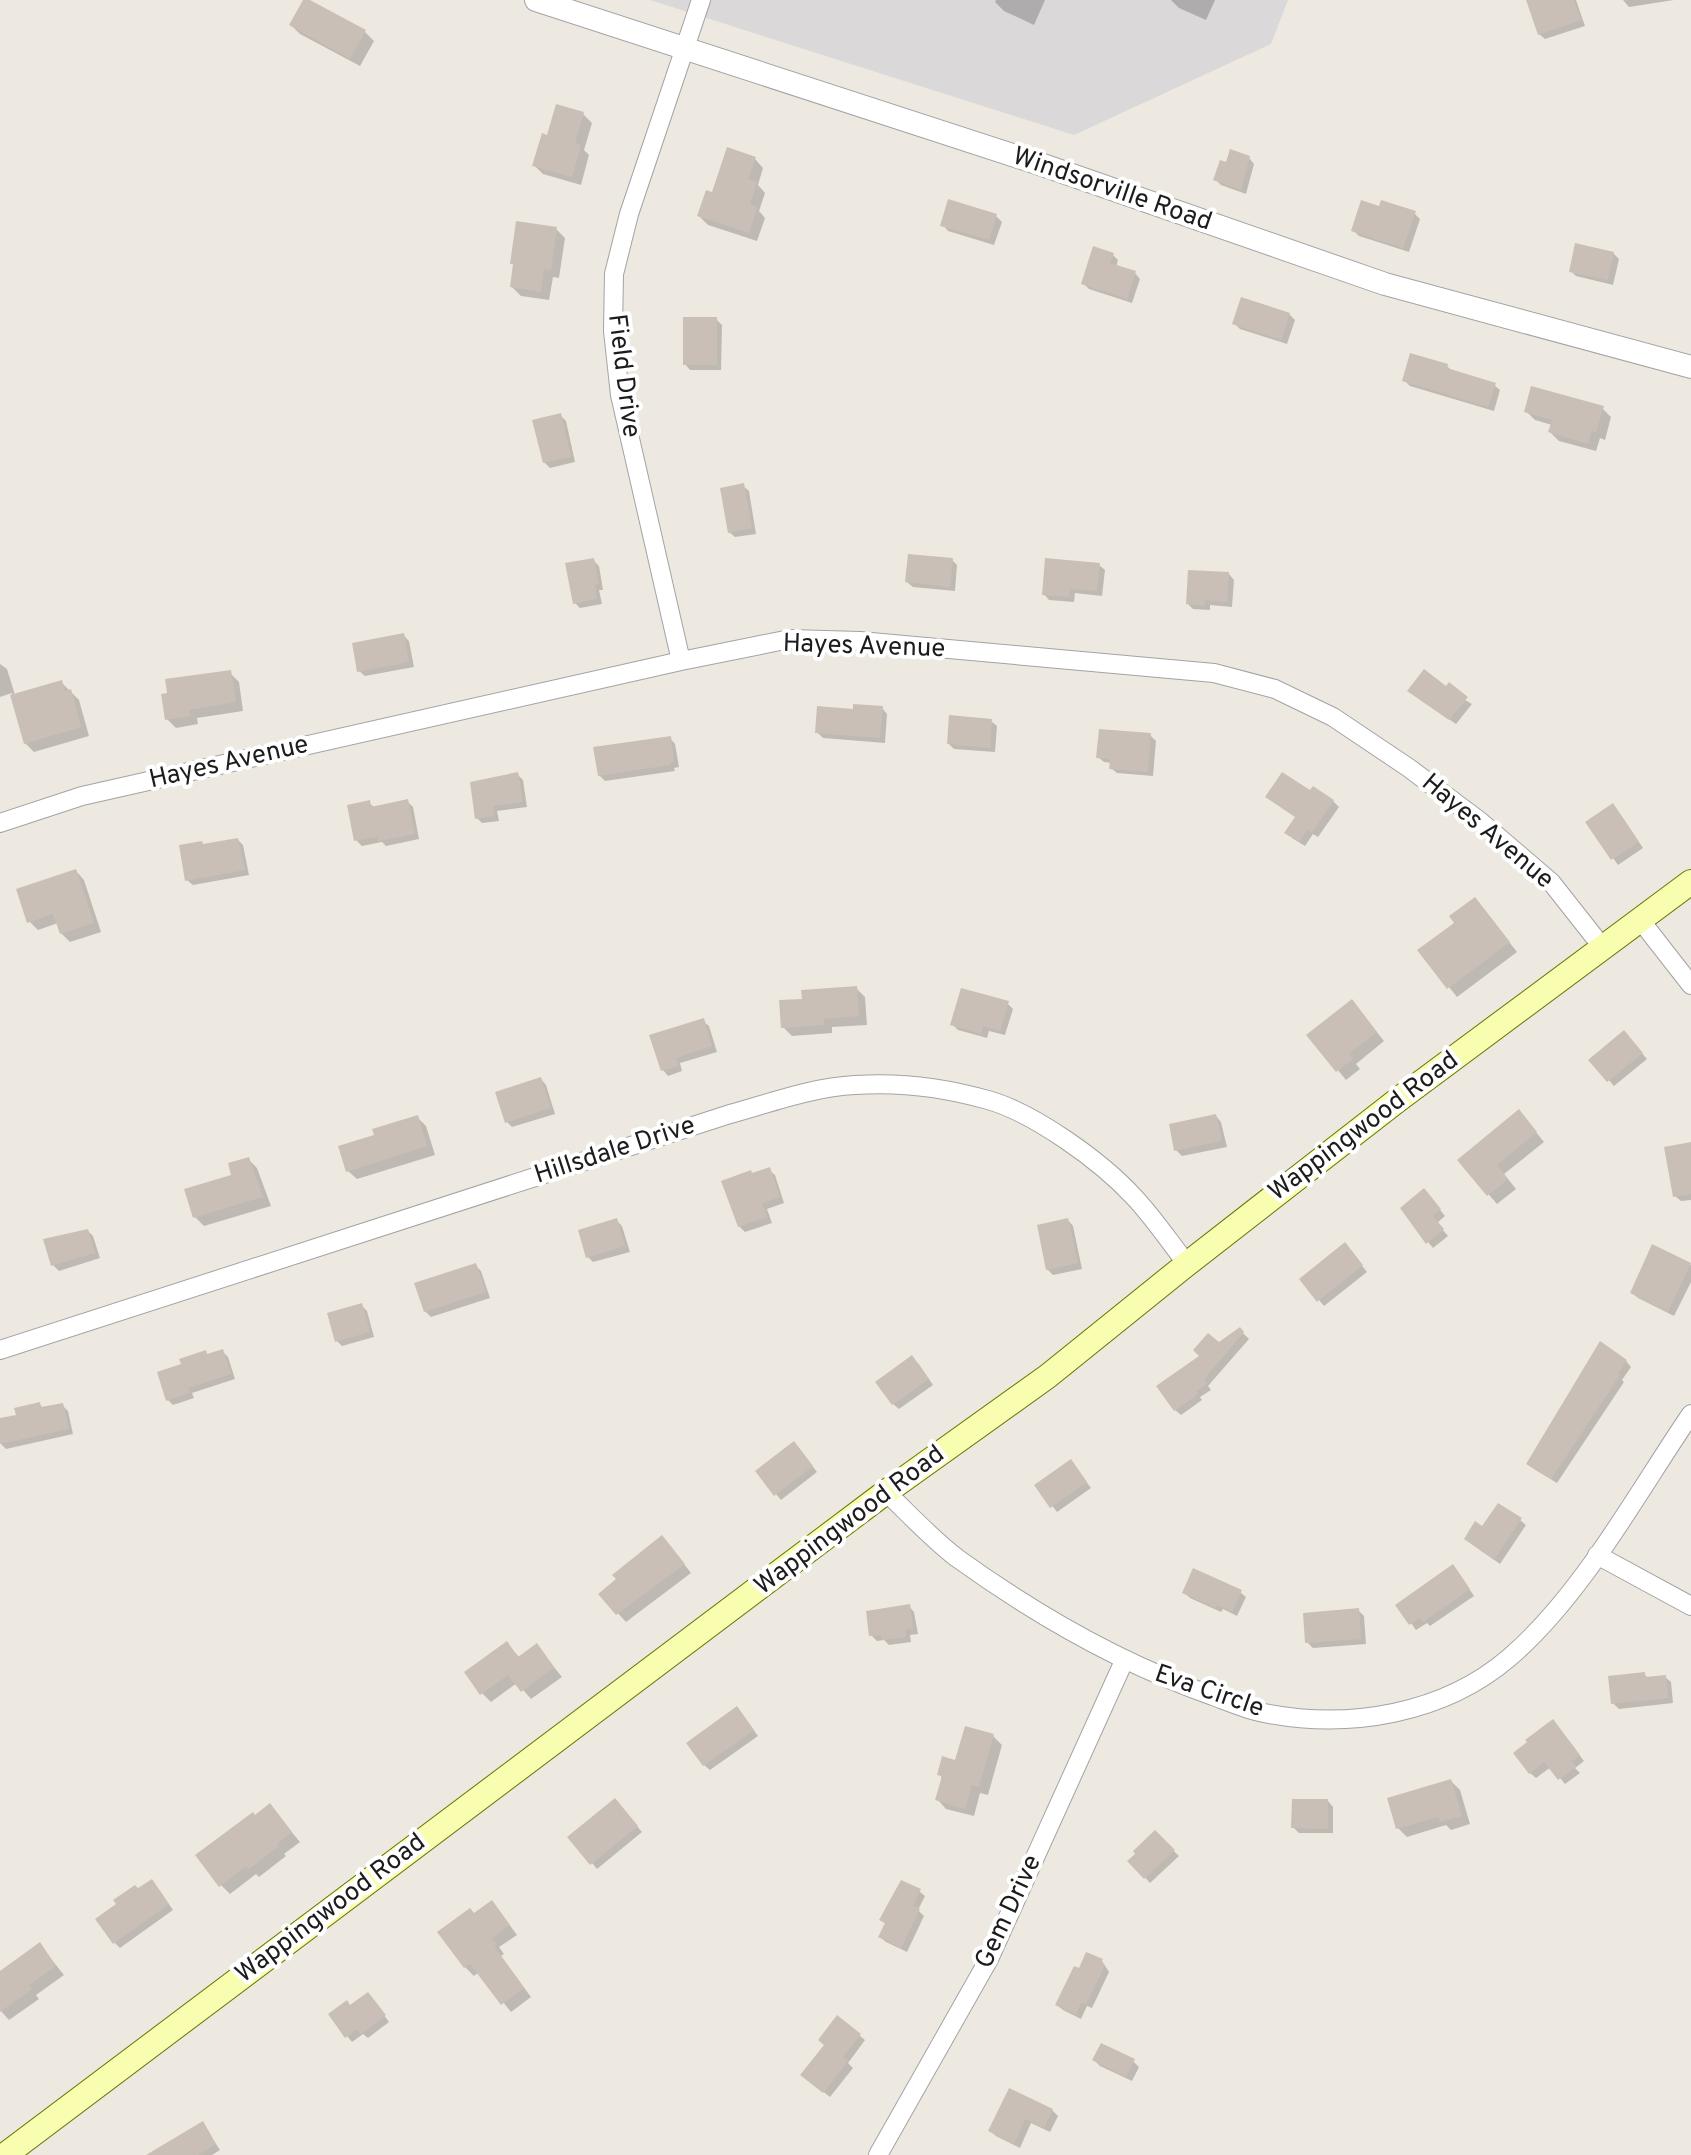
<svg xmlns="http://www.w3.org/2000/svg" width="1691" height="2155" font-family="Overpass,sans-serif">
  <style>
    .residential { fill: #dad8d8 }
    .shadow { fill: #0003 }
    .building { fill: #cabfb6 }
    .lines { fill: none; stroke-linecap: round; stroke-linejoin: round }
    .minor-casing { stroke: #a3a3a3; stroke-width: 20 }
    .tertiary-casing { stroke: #a3a3a3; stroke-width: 24 }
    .secondary-casing { stroke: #687500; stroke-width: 26 }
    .minor { stroke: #fff; stroke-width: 18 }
    .tertiary { stroke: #fff; stroke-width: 22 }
    .secondary { stroke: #f8fdaf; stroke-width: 24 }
    .labels { text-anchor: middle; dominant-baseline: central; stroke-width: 8; stroke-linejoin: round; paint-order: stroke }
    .street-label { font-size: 26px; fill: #1c1c1c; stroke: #fff }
  </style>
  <rect width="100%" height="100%" fill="#eee9e0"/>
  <path class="residential" d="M650 0H1288L1271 44 1074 135Z"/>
  <path class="shadow" d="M305 0 365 32 374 41 360 66 300 34 291 25Z
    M996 0H1045L1034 25 1004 11 995 2Z
    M1171 0H1215L1206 20 1179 8Z
    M1528 0H1576L1585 26 1545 39 1539 34Z
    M1623 0H1674L1629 7Z
    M583 114 592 123 584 150 589 155 581 185 543 174 534 165 548 138Z
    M1249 158 1254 164 1246 194 1221 185 1215 179 1227 164Z
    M755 159 763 168 758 185 765 193 759 211 765 218 757 241 708 225 699 216 713 195Z
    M1381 209 1414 213 1420 219 1409 252 1359 236 1353 230Z
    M996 216 1002 222 994 245 948 231 943 225Z
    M556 229 565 238 559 278 553 277 549 300 521 296 512 287 515 266 512 263Z
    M1613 253 1619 259 1613 285 1576 276 1571 271Z
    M1113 255 1118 260 1116 267 1135 273 1140 279 1132 303 1089 289 1083 283Z
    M1289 314 1295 320 1287 344 1240 329 1234 323Z
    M716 319 722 325 721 370H690L685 364Z
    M1447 366 1453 372 1494 385 1500 390 1494 411 1410 386 1404 380Z
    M1602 408 1611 417 1605 440 1600 438 1596 451 1559 441 1550 432 1552 425 1535 420 1526 411Z
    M560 415 566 421 575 462 550 468 544 462Z
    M743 486 749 491 756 534 735 537 729 532Z
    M593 560 599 566 603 590H599L602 604 580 608 575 603Z
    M952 560 957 565 955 591 913 587 907 582Z
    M1099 565 1105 570 1102 596 1075 593 1074 602 1049 600 1044 594Z
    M1229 574 1234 580 1232 607 1210 605V610L1193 609 1188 604Z
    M403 635 409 641 414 667 365 676 359 671Z
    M0 664 7 669 15 695 61 682 79 700 89 736 34 752 25 743 12 693 0 697Z
    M230 673 239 682 243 711 197 718 198 724 176 728 167 719Z
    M1446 689 1472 704 1456 724 1415 696Z
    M882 708 887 714 885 743 823 738 817 732 855 711Z
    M991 721 997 726 995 752 954 749 949 744Z
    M1150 735 1156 741 1153 776 1117 773 1111 768 1112 763 1104 762 1098 757Z
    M670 738 675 744 679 767 674 768 675 771 605 781 599 775Z
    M518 775 523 780 527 807 497 811 499 821 482 823 477 818Z
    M1311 793 1333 801 1339 807 1318 837 1313 834 1305 846 1292 838Z
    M407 801 413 807 419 839 386 846 382 842 362 846 356 840 369 803 375 808Z
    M1618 811 1643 848 1618 865 1588 822Z
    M238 840 243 845 249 875 193 885 187 880Z
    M76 871 84 880 101 932 70 942 61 933 58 923 38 930 29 921Z
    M1475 899 1517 952 1457 997 1420 951 1457 923Z
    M856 988 865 997 867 1025 832 1027V1033L792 1036 783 1027 804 1001Z
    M1007 1003 1013 1009 1005 1035 989 1031 987 1038 958 1030 952 1024Z
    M1360 1011 1384 1041 1356 1064 1360 1069 1346 1080 1309 1035Z
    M703 1021 709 1026 717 1052 680 1063 682 1071 668 1076 663 1070Z
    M1629 1038 1647 1059 1614 1086 1591 1060Z
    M541 1079 546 1085 555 1114 512 1127 506 1121Z
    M1216 1116 1221 1122 1227 1147 1182 1156 1176 1150Z
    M417 1117 426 1126 435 1155 357 1179 348 1171 377 1136Z
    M1527 1121 1544 1142 1504 1174 1516 1189 1497 1204 1459 1160Z
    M1691 1144V1200L1681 1201 1675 1196Z
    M248 1159 257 1168 271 1206 204 1226 195 1217Z
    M769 1170 775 1175 784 1203 767 1209 772 1223 745 1232 739 1226Z
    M1429 1196 1445 1216 1437 1223 1448 1236 1433 1248 1428 1242Z
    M1068 1220 1073 1226 1082 1269 1053 1275 1047 1269Z
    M617 1221 622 1226 630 1252 593 1262 588 1257Z
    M88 1231 93 1236 100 1258 59 1271 53 1265Z
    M1653 1247 1691 1265V1282L1674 1316 1638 1298 1633 1293Z
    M1350 1250 1367 1272 1324 1306 1319 1300Z
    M475 1265 481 1271 490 1298 431 1317 425 1311Z
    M362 1306 367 1311 374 1337 342 1346 337 1341Z
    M1240 1330 1249 1339 1208 1386 1211 1390 1200 1397 1202 1400 1181 1415 1175 1410 1219 1345Z
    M222 1351 228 1357 235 1379 192 1393 194 1398 173 1405 168 1400 183 1366 206 1353 209 1356Z
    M1626 1361 1631 1367 1622 1380 1624 1382 1557 1483 1534 1469 1528 1464Z
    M918 1363 933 1385 899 1409 893 1404Z
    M39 1404 44 1409 62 1405 68 1411 73 1434 6 1449 0 1443V1420L18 1416Z
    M799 1449 817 1472 781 1500 757 1471Z
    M1076 1468 1091 1488 1057 1512 1037 1486Z
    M1520 1520 1526 1525 1500 1564 1472 1544 1483 1528Z
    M670 1546 691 1573 626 1622 601 1595Z
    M1458 1572 1474 1596 1430 1626 1427 1623 1416 1630 1398 1605Z
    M1184 1592H1240L1246 1597 1237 1616 1223 1609 1221 1612 1190 1598Z
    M909 1606 914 1612 918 1634 910 1635 911 1642 889 1645 884 1640 877 1641 871 1635Z
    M1358 1610 1364 1616 1366 1644 1313 1648 1307 1642Z
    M507 1644 520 1658 537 1646 562 1677 531 1699 517 1683 491 1702 482 1693Z
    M1644 1674 1648 1678 1665 1677 1671 1682 1673 1703 1619 1709 1613 1703Z
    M742 1714 758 1736 710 1770 704 1765Z
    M1558 1727 1584 1761 1575 1768 1580 1773 1565 1784 1551 1767 1536 1778 1530 1773Z
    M993 1736 1002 1745 988 1795 980 1793 974 1816 946 1809 938 1800 943 1779 939 1774Z
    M1451 1781 1460 1790 1470 1824 1451 1830 1446 1825 1407 1837 1398 1828Z
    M1328 1801 1333 1807V1833H1299L1293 1827Z
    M270 1806 300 1842 284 1854 286 1856 259 1877 256 1874 230 1894 221 1885 255 1817Z
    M620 1806 642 1832 597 1869 570 1837Z
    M1155 1833 1179 1856 1150 1883 1130 1861Z
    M157 1887 173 1910 120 1948 114 1942 138 1891Z
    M919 1891 925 1896 918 1910 924 1916 907 1952 886 1942 880 1937 886 1924 881 1920Z
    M500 1912 517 1935 499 1947 504 1954 501 1956 531 1997 511 2012 479 1972 474 1976 465 1967 475 1915Z
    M40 1945 64 1975 36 1995 39 1999 9 2020 0 2010V1973Z
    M1102 1961 1109 1972 1092 2008 1087 2006 1081 2019 1063 2010 1057 2005 1080 1971Z
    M373 2000 389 2022 368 2038 363 2034 352 2042 347 2036 351 2007Z
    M859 2035 865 2040 848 2063 853 2068 830 2097 808 2080 826 2046Z
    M1094 2060 1133 2061 1139 2067 1132 2081 1100 2066Z
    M1010 2090 1052 2110 1058 2116 1050 2132 1031 2123 1020 2148 996 2136 990 2131Z
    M203 2124 220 2150 212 2155H150Z"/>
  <path class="building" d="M303 0H310L366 30 350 59 289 25Z
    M1526 0H1574L1581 20 1538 35Z
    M556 104 584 112 575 143 581 145 572 177 532 166 542 133 547 135Z
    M727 147 756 157 748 179 757 182 750 204 757 207 749 233 697 216 706 190 712 192Z
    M1230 149 1250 156 1241 190 1213 180 1220 160 1226 162Z
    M948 199 997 214 989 240 940 226Z
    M1361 200 1379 206 1381 200 1416 211 1403 248 1351 231Z
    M516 221 557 227 551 270 544 269 541 292 510 287 513 264H510Z
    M1575 243 1614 252 1608 280 1569 272Z
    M1093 246 1114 253 1110 263 1136 271 1127 299 1081 284Z
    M1241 297 1290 313 1281 340 1232 324Z
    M683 317H717V365H683Z
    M1410 353 1448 364 1447 368 1496 383 1488 407 1402 381Z
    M1531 386 1604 406 1596 432 1591 431 1588 444 1548 432 1552 420 1524 412Z
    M561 413 571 457 543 463 532 420Z
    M744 483 752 528 728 533 720 488Z
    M908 554 953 558 950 587 905 582Z
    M594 558 599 584 595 585 597 599 573 604 565 563Z
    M1045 558 1100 563 1097 591 1070 589 1069 597 1042 595Z
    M1188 570 1229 572 1227 602 1205 600V606L1186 604Z
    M404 633 409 662 357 672 352 643Z
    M1424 669 1446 686 1449 682 1468 697 1449 720 1407 691Z
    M231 670 236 702 189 710 190 716 165 720 161 694 167 693 165 679Z
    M62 680 65 691 71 689 81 727 24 744 10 695Z
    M853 704 883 706 880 738 815 733 817 706 853 709Z
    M949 715 992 719 990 748 947 744Z
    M1099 729 1151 733 1148 772 1109 769 1110 759 1096 758Z
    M671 736 674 762 670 763V765L598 776 593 747Z
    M518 772 523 802 493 806 494 816 475 819 470 782Z
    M1282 772 1310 790 1313 786 1334 800 1312 833 1307 830 1299 842 1284 833 1295 817 1265 797Z
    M408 799 415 834 378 841V837L354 841 347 805 370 800 371 807Z
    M1613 803 1639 842 1611 860 1585 822Z
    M238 838 245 870 185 881 179 845 202 841 203 844Z
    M76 869 94 923 60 934 53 914 27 923 16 889Z
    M1475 897 1510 942 1447 989 1417 950 1454 923 1449 916Z
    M857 986 859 1016 824 1019V1025L781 1028 779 1000 802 999 801 990Z
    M961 988 1009 1001 1000 1031 983 1026 981 1034 950 1025Z
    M1352 999 1377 1032 1349 1054 1353 1059 1336 1072 1306 1035Z
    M704 1018 712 1046 676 1058 678 1066 661 1071 649 1035Z
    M1624 1030 1643 1053 1607 1082 1588 1060Z
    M541 1077 551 1108 505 1123 495 1092Z
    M1519 1109 1537 1132 1497 1165 1508 1179 1487 1196 1457 1160Z
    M1216 1114 1222 1141 1174 1151 1169 1124Z
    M418 1115 427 1146 346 1172 338 1146 374 1135 372 1129Z
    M1691 1142V1194L1673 1197 1664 1147Z
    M249 1157 263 1197 193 1218 184 1189 231 1175 228 1163Z
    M770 1167 780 1197 762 1203 767 1217 738 1227 721 1181 751 1170 752 1173Z
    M1424 1188 1441 1209 1433 1216 1444 1229 1426 1244 1400 1208Z
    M617 1218 625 1246 586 1258 578 1230Z
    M1068 1218 1078 1263 1046 1270 1037 1225Z
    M88 1229 95 1253 51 1266 43 1239Z
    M1345 1242 1363 1265 1317 1302 1299 1279Z
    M1652 1244 1691 1263 1668 1312 1630 1293Z
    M476 1263 486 1292 424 1312 414 1283Z
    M362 1303 370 1332 335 1342 327 1313Z
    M1240 1327 1244 1332 1204 1379 1207 1384 1196 1391 1198 1394 1174 1411 1156 1386 1199 1356 1193 1350 1208 1333 1219 1342Z
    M1600 1341 1627 1360 1618 1374 1620 1375 1551 1479 1526 1464Z
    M223 1349 231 1374 188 1388 190 1393 166 1401 157 1372 181 1364 179 1359 206 1350 207 1354Z
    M912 1355 929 1379 892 1405 875 1382Z
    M40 1402 41 1407 63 1403 69 1429 0 1444V1418L16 1415 14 1408Z
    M794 1441 813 1466 774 1496 755 1471Z
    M1071 1459 1087 1482 1050 1508 1034 1485Z
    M1498 1503 1522 1518 1494 1560 1464 1539 1475 1521 1482 1526Z
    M662 1535 685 1564 616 1615 598 1594 616 1579 612 1575Z
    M1453 1564 1470 1589 1423 1622 1420 1618 1409 1625 1395 1605Z
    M1193 1568 1242 1590 1232 1612 1217 1605 1216 1608 1182 1593Z
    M910 1604 913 1629 906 1630V1637L882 1640 881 1635 869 1636 866 1611Z
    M1359 1608 1361 1639 1305 1643 1303 1613Z
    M507 1641 518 1657 537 1643 554 1667 521 1692 508 1675 480 1695 464 1672Z
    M1645 1672V1677L1666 1675 1668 1698 1611 1704 1608 1676Z
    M737 1706 754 1730 703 1766 686 1743Z
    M1553 1719 1580 1755 1572 1761 1576 1767 1558 1780 1544 1762 1529 1774 1513 1753 1527 1742 1525 1740Z
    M965 1726 994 1734 979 1787 972 1785 965 1809 935 1800 942 1776 937 1775 942 1756 955 1760Z
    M1451 1779 1462 1816 1440 1822 1438 1817 1396 1829 1387 1798Z
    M615 1798 638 1826 590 1865 567 1837Z
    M1292 1799H1328V1829L1291 1828Z
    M270 1803 292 1832 277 1844 279 1846 249 1869 246 1866 219 1887 195 1855 253 1812 255 1815Z
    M1155 1830 1175 1850 1144 1879 1127 1861 1135 1854 1133 1851Z
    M152 1879 169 1904 113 1944 95 1919 116 1904 113 1900 135 1885 138 1888Z
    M901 1880 921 1889 913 1906 920 1909 901 1948 878 1937 885 1923 879 1920Z
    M492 1900 510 1925 492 1938 497 1944 494 1946 524 1988 501 2005 470 1964 464 1968 437 1932 470 1908 474 1913Z
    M40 1942 56 1966 29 1985 32 1989 0 2012V1971Z
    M1086 1952 1103 1959 1101 1963 1105 1965 1086 2004 1081 2002 1076 2015 1055 2005 1074 1966 1079 1968Z
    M368 1992 386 2015 361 2034 357 2029 345 2038 328 2014 347 2000 350 2005Z
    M837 2015 861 2034 843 2057 848 2061 823 2093 800 2075 824 2045 818 2040Z
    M1101 2043 1135 2059 1126 2077 1092 2060Z
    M1009 2088 1053 2109 1044 2128 1025 2119 1014 2144 988 2131Z
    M203 2121 216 2144 198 2155H146Z"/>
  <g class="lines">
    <defs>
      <path id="minor" d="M681 661 620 395 613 331 614 274 629 214 701 0
        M0 823 82 796 681 661 790 639 860 641 1214 673 1275 689 1333 717 1409 768 1481 822 1551 882 1603 948
        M1641 921 1691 985
        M0 1350 730 1114C770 1103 813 1087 855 1085 898 1082 946 1088 988 1100 1034 1113 1101 1161 1134 1197 1153 1217 1169 1241 1187 1264
        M886 1492C909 1514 932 1539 957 1558 1036 1615 1121 1664 1213 1696 1229 1702 1247 1710 1264 1713 1349 1730 1444 1714 1510 1657 1583 1594 1637 1493 1691 1414
        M1597 1555 1691 1606
        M878 2155 989 1959 1124 1661"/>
      <path id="tertiary" d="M536 0 1040 164 1385 284 1691 367"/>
      <path id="secondary" d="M5 2155 886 1492 1048 1376 1187 1264 1399 1099 1691 882"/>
    </defs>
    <use href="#minor" class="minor-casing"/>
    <use href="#tertiary" class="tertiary-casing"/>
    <use href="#secondary" class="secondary-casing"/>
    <use href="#minor" class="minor"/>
    <use href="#tertiary" class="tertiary"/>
    <use href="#secondary" class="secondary"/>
  </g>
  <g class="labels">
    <g class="street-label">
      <text transform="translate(1112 190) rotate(19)">Windsorville Road</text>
      <text transform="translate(623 376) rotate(83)">Field Drive</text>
      <text transform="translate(864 647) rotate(2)">Hayes Avenue</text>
      <text transform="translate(229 763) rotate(-13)">Hayes Avenue</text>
      <text transform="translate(1487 832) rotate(40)">Hayes Avenue</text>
      <text transform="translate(1364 1127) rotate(-37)">Wappingwood Road</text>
      <text transform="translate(615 1151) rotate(-18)">Hillsdale Drive</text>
      <text transform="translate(850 1521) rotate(-37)">Wappingwood Road</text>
      <text transform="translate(1209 1692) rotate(19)">Eva Circle</text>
      <text transform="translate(331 1909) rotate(-37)">Wappingwood Road</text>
      <text transform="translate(1009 1912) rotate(-65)">Gem Drive</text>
    </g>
  </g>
</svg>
